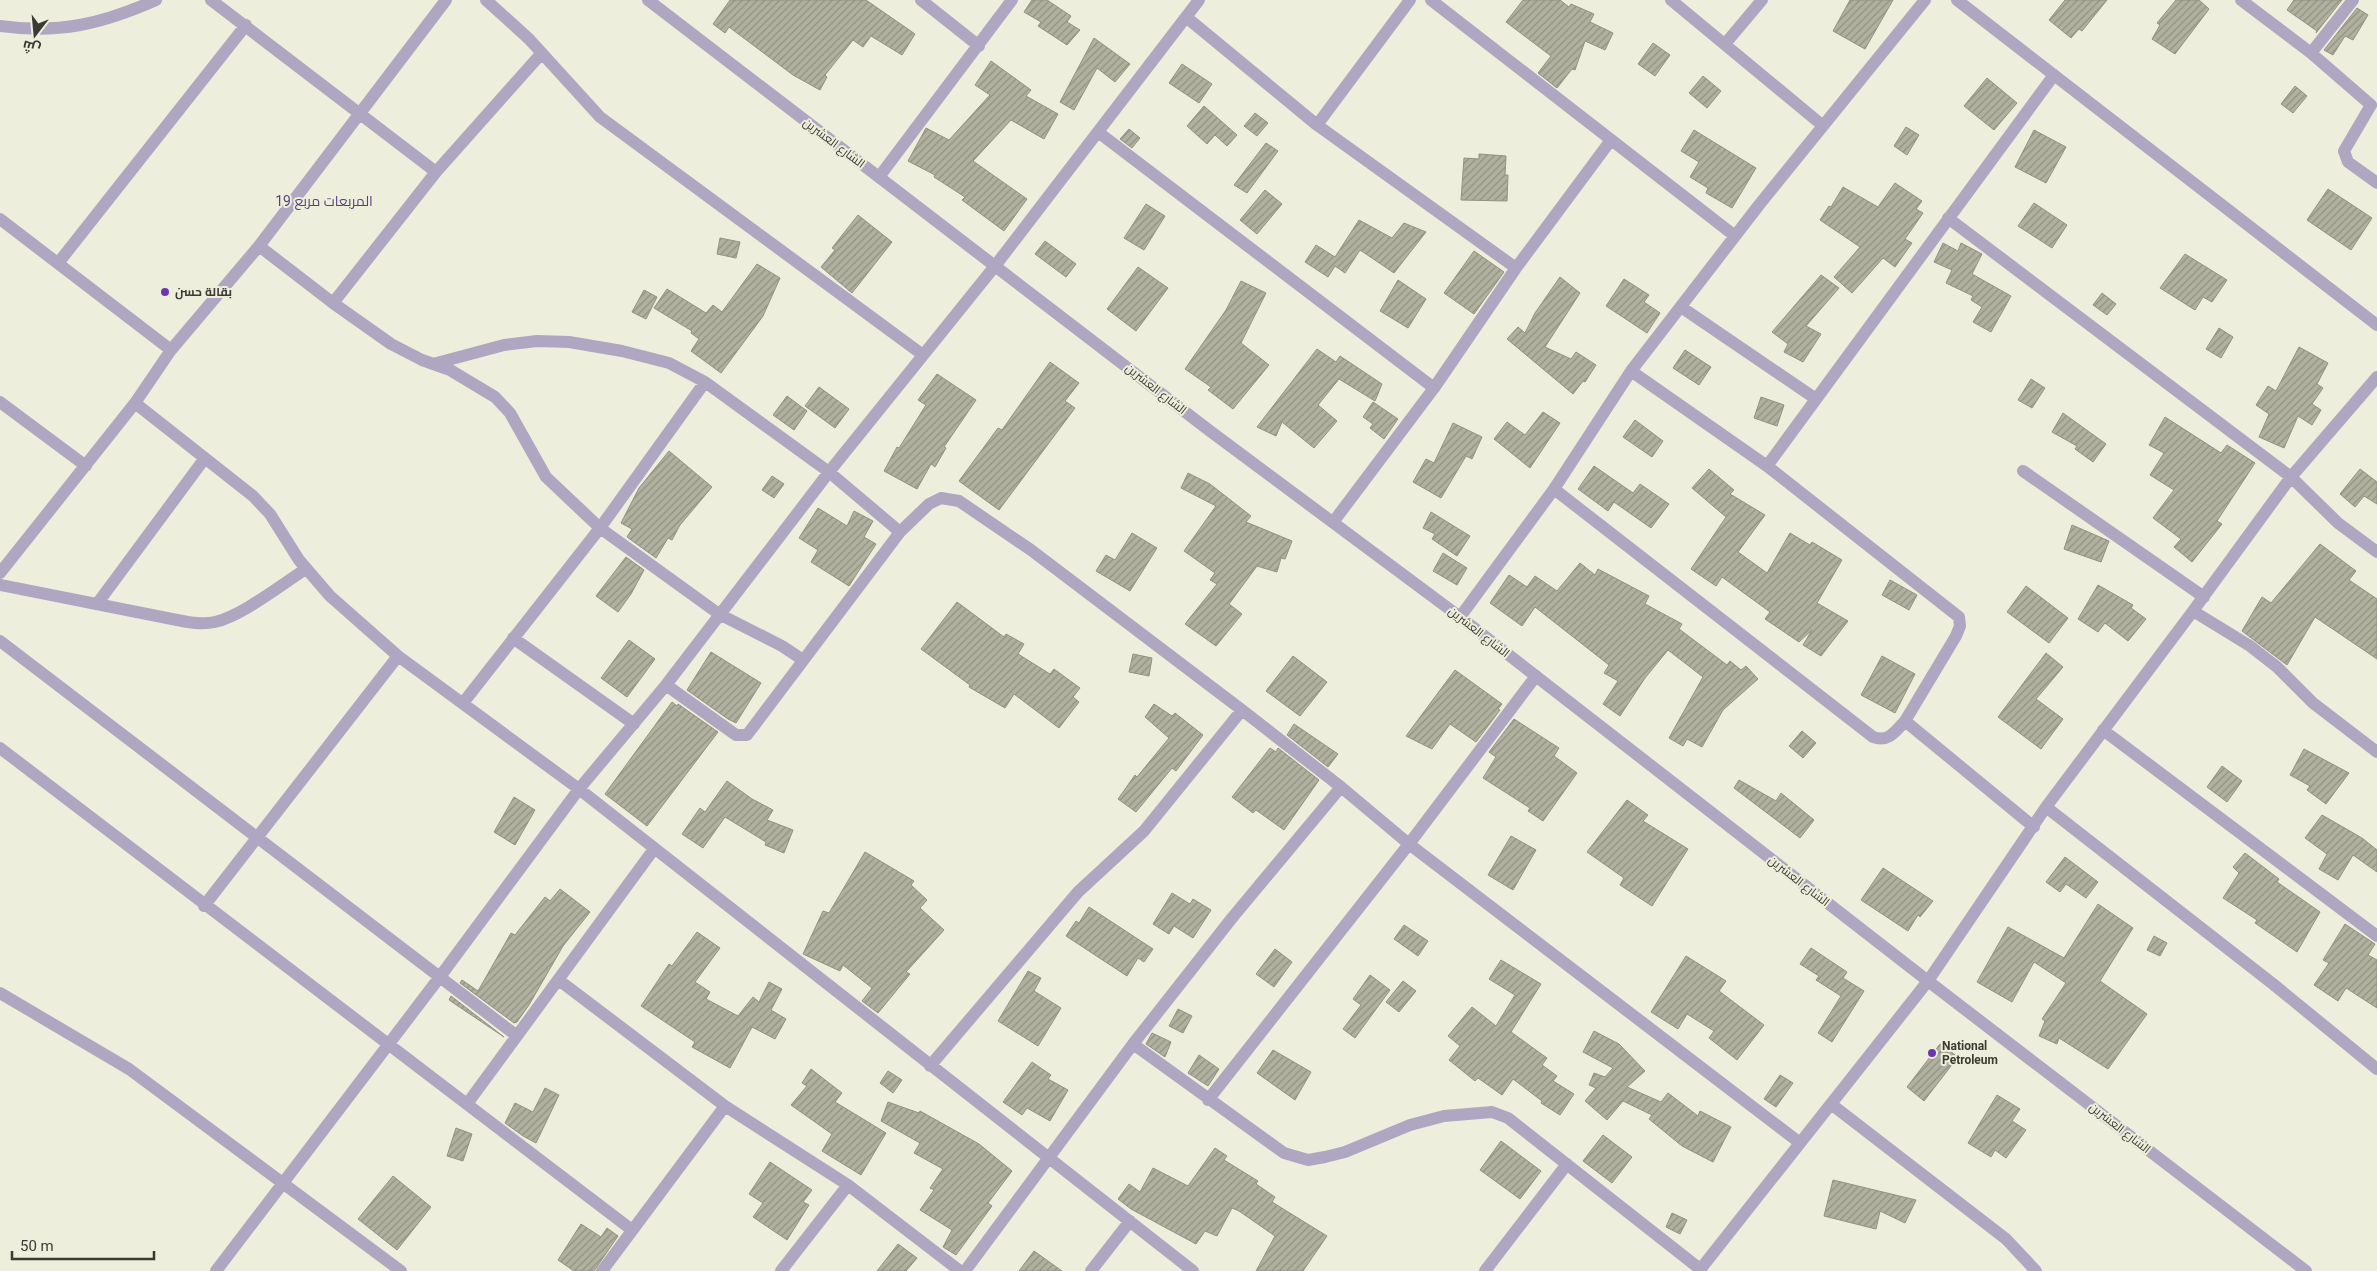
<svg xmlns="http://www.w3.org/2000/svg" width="2377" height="1271" font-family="Roboto,Cairo,sans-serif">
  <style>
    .building { fill: url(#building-hatch); stroke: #929282 }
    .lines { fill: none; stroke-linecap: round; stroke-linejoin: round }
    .minor { stroke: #afa7c1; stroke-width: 12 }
    .tertiary { stroke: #afa7c1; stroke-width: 12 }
    .poi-dot { fill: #6a37ae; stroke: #eeeedc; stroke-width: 2 }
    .labels { text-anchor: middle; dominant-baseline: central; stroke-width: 4; stroke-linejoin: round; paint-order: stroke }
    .street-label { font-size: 12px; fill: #3b3b34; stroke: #eeeedc }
    .poi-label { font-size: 12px; font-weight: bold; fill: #3b3b34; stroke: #eeeedc; text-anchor: start }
    .neighbourhood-label { font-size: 14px; fill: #57407d; stroke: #eeeedc }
  </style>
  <defs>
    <pattern id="building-hatch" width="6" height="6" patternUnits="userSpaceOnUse" patternTransform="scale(1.25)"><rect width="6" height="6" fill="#b1b1a0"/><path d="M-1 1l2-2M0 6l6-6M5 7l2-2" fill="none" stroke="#919183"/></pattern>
  </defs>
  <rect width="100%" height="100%" fill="#eeeedc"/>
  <path class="building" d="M730 0H866L915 34 902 55 871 36 863 47 853 40 825 75 827 77 820 90 793 75 729 27 725 33 713 24Z
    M1032 0H1047L1071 16 1067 22 1080 30 1067 45 1038 26 1041 22 1024 12Z
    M1523 0H1560L1569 7 1571 4 1594 14 1590 22 1613 33 1605 50 1585 41 1575 70 1572 69 1557 88 1538 73 1551 56 1506 22Z
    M1850 0H1893L1865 49 1833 31Z
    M2065 0H2107L2082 31 2079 29 2071 38 2049 20Z
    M2176 0H2199L2209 9 2175 54 2152 39 2160 25 2157 23Z
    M2294 0H2342L2316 33 2317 31 2287 10Z
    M2357 8 2368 15 2353 40 2345 36 2333 55 2324 50Z
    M1094 38 1130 64 1115 82 1097 68 1074 110 1060 102Z
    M1653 43 1670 55 1655 76 1638 64Z
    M991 61 1031 90 1026 96 1058 114 1044 139 1011 120 973 161 1027 199 1004 231 962 200 965 197 934 177 935 175 908 161 926 128 949 140 990 95 975 85Z
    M1182 64 1212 84 1199 103 1169 83Z
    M1703 76 1721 91 1707 108 1689 93Z
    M1987 78 2017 103 1994 130 1964 106Z
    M2295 86 2307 96 2293 113 2281 104Z
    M1204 106 1237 135 1227 146 1215 135 1207 144 1187 126Z
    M1255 113 1268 123 1257 136 1244 126Z
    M1906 127 1919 135 1907 155 1894 146Z
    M1129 129 1140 138 1132 148 1120 139Z
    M1694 130 1756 168 1732 208 1706 193 1708 188 1690 177 1699 162 1681 151Z
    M2034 130 2066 147 2046 183 2015 167Z
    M1266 143 1278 151 1247 193 1234 185Z
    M1479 154 1506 156 1505 175H1508L1507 201 1461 200 1464 158 1479 159Z
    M1895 183 1922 201 1916 209 1923 213 1905 239 1912 243 1895 267 1883 258 1852 293 1834 277 1860 247 1820 220 1829 206 1831 207 1843 187 1878 207Z
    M2328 189 2372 218 2351 250 2307 220Z
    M1265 190 1282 204 1257 234 1240 220Z
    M2034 203 2067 225 2052 248 2018 226Z
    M1146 204 1165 216 1144 250 1124 238Z
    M858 215 892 242 852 293 821 267 835 250 832 248Z
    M1359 220 1392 238 1404 223 1426 232 1394 273 1360 250 1345 273 1335 266 1328 277 1305 262 1316 245 1335 257Z
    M720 238 740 242 736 258 717 254Z
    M1045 241 1076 264 1066 277 1035 254Z
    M1943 243 1958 251 1961 243 1982 254 1972 274 2011 296 1991 332 1973 322 1982 307 1971 300 1973 296 1946 283 1952 270 1934 262Z
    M1474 251 1504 272 1474 314 1444 293Z
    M2185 254 2227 280 2212 302 2203 297 2195 310 2160 288Z
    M757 264 780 278 763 316 721 373 691 351 699 339 691 333 692 331 654 308 667 289 706 313 713 305 722 312Z
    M1138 267 1168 288 1136 331 1107 309Z
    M1821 275 1839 288 1806 326 1821 334 1803 362 1784 352 1788 344 1772 332Z
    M1560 277 1580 293 1545 347 1571 359 1576 352 1596 365 1585 382 1583 381 1573 394 1507 339 1518 327 1525 333 1535 313Z
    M1624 279 1649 295 1644 302 1660 313 1647 333 1606 306Z
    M1398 280 1426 299 1408 328 1380 311Z
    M1241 281 1266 293 1241 343 1269 365 1233 409 1208 390 1211 387 1185 369 1226 310Z
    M644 290 657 297 646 319 632 312Z
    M2102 293 2116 304 2107 315 2093 305Z
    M2219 328 2233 337 2221 358 2206 349Z
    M2299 347 2328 363 2317 384 2323 388 2312 404 2321 410 2312 425 2298 416 2284 448 2259 437 2269 414 2256 405 2268 386 2276 391Z
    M1317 349 1336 362 1340 356 1382 384 1375 401 1339 379 1318 405 1337 421 1314 448 1282 422 1276 436 1257 427Z
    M1685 350 1711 367 1699 385 1673 368Z
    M1050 362 1079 383 1065 401 1075 408 999 510 959 481 998 428 1002 430Z
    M937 374 976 400 944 447 946 448 935 467 931 464 917 489 884 471 897 447 899 448 926 405 918 400Z
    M2031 379 2045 388 2032 408 2018 400Z
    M819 387 849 409 835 428 805 406Z
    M787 396 807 411 794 430 773 415Z
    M1761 397 1784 405 1777 426 1754 418Z
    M1373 402 1398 419 1384 439 1370 428 1373 424 1363 417Z
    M1543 412 1560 423 1530 468 1494 439 1507 422 1525 435Z
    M2063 413 2106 444 2093 462 2075 449 2077 446 2052 432Z
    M2165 417 2221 453 2227 445 2255 463 2217 521 2222 524 2192 562 2174 547 2181 539 2153 518 2174 490 2150 475 2164 453 2149 445Z
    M1635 420 1663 441 1652 457 1623 437Z
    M1453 423 1482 437 1472 459 1466 456 1441 498 1413 482 1426 459 1434 463Z
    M669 451 712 487 680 525 672 540 668 538 656 558 627 537 632 529 621 523 639 488Z
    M1594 466 1633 493 1640 484 1669 504 1651 528 1614 502 1608 511 1578 489Z
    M1709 469 1734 490 1730 494 1765 515 1738 552 1767 573 1790 533 1810 545 1812 542 1842 560 1817 603 1848 621 1821 656 1803 645 1812 630 1799 642 1765 619 1770 612 1722 577 1716 586 1691 569 1726 517 1692 488Z
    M2360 469 2377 482V504L2364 496 2355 507 2340 494Z
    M1188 473 1210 484 1251 516 1246 522 1292 541 1285 559 1281 558 1277 572 1257 566 1229 604 1242 614 1216 646 1185 624 1217 584 1210 580 1215 573 1184 551 1216 506 1181 488Z
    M772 476 784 484 774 498 762 490Z
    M818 508 847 526 854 511 873 521 864 537 876 544 849 586 811 562 818 550 799 538Z
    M1431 512 1470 536 1457 556 1432 539 1435 534 1423 528Z
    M2072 525 2109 541 2101 562 2064 549Z
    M1132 533 1157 548 1130 591 1096 571 1106 555 1115 560Z
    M2320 544 2356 571 2349 580 2377 599V659L2315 617 2287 665 2242 631 2262 597 2271 603Z
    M1443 553 1467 568 1457 585 1433 571Z
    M626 557 644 570 631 594 618 612 596 596Z
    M1580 563 1595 575 1598 569 1649 596 1645 604 1682 624 1679 629 1727 665 1730 661 1741 670 1746 666 1758 679 1723 710 1702 747 1687 739 1683 746 1669 738 1703 677 1668 650 1645 678 1620 716 1603 704 1618 681 1604 673 1609 665 1535 607 1522 626 1490 603 1509 575 1527 587 1535 576 1557 591Z
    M1890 580 1917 595 1909 610 1882 595Z
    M2098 585 2133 605 2131 608 2146 619 2128 641 2105 623 2098 632 2078 619Z
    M2026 586 2068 618 2049 643 2007 612Z
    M957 602 1004 637 1006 634 1024 644 1018 654 1050 674 1054 669 1080 688 1073 697 1079 702 1059 728 1014 694 1005 708 969 687 970 685 921 649Z
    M629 640 655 659 627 697 601 678Z
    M711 652 761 683 736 723 728 719 687 690Z
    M2046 653 2063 667 2036 699 2063 719 2041 749 1998 717Z
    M1133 654 1152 658 1149 676 1129 672Z
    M1293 656 1327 682 1300 716 1266 691Z
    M1882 656 1915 674 1895 713 1861 695Z
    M1455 670 1502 704 1498 709 1500 710 1476 742 1450 724 1432 749 1406 736Z
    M672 702 677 706 678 704 718 732 647 826 605 794Z
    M1154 704 1172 716 1175 713 1203 735 1176 771 1172 768 1136 812 1118 799 1135 775 1137 777 1169 738 1145 717Z
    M1514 719 1559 748 1554 756 1577 773 1543 821 1528 811 1530 808 1483 778 1496 757 1489 752Z
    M1294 724 1338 754 1328 767 1287 735Z
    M1802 731 1816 743 1803 758 1789 746Z
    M1270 748 1276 752 1278 748 1319 780 1284 830 1256 810 1253 813 1232 797Z
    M2304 749 2349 773 2326 804 2307 790 2310 786 2290 775Z
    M2222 766 2242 781 2227 802 2207 787Z
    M1739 780 1776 801 1781 793 1814 820 1800 838 1734 788Z
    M727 781 752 799 773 810 767 820 793 830 784 853 765 845 766 842 725 817 703 848 682 834 700 808 705 812Z
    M514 797 535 810 515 845 494 832Z
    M1627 800 1648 815 1643 821 1688 849 1652 906 1620 885 1624 878 1587 852Z
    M2322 815 2362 838 2377 850V872L2353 855 2338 880 2319 869 2327 854 2305 838Z
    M1511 836 1536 850 1513 890 1488 875Z
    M865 852 914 881 911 885 927 900 920 908 944 930 906 972 910 974 878 1013 862 1001 872 988 843 965 840 971 803 954 823 911 829 913Z
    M2245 853 2279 879 2277 882 2320 912 2297 952 2255 923 2257 920 2223 898 2239 873 2233 867Z
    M2065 857 2098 882 2086 898 2066 884 2060 892 2046 882Z
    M1883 868 1933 901 1920 917 1918 915 1908 931 1861 900Z
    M560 889 590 912 563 946 529 1005 517 1022 514 1023 460 983 462 980 478 991 511 933 515 935 545 897 550 901Z
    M1172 893 1190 904 1193 899 1211 910 1193 938 1174 926 1169 934 1153 924Z
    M2098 904 2133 928 2100 981 2147 1014 2108 1069 2059 1038 2057 1044 2039 1036 2045 1021 2042 1019 2066 983 2034 962 2012 1002 1977 982 2008 927 2064 958Z
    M1089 907 1153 949 1144 962 1138 958 1127 976 1066 936 1076 921 1079 923Z
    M2345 924 2375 944 2368 955 2377 960V1008L2346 988 2338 1001 2314 985 2329 963 2323 960Z
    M1404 925 1428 941 1418 956 1394 939Z
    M697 932 720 948 695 982 710 992 706 999 738 1016 753 997 759 1002 769 982 782 989 771 1010 786 1019 775 1039 752 1027 730 1068 692 1047 695 1042 641 1006 669 964 672 966Z
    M2154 936 2167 943 2160 956 2147 950Z
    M1811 948 1847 972 1843 978 1864 991 1832 1042 1818 1033 1841 996 1816 980 1819 976 1800 964Z
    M1275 949 1292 962 1274 987 1256 974Z
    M1686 956 1726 981 1719 991 1764 1025 1737 1060 1709 1038 1714 1031 1687 1014 1678 1029 1651 1012Z
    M1501 960 1541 984 1511 1032 1547 1058 1542 1065 1557 1076 1553 1081 1574 1094 1560 1115 1541 1103 1542 1101 1513 1079 1502 1095 1478 1078 1475 1081 1449 1060 1460 1046 1448 1036 1472 1007 1496 1026 1515 995 1489 979Z
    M1028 971 1041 978 1034 991 1061 1008 1038 1046 998 1021Z
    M1370 975 1390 990 1355 1038 1343 1029 1361 1005 1353 999Z
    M1403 981 1416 991 1399 1012 1386 1002Z
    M451 996 504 1037 449 1000Z
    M1178 1009 1192 1016 1183 1033 1169 1026Z
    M1594 1031 1619 1044 1645 1071 1627 1087 1661 1102 1668 1093 1698 1116 1700 1111 1731 1127 1713 1162 1682 1146 1649 1119 1652 1115 1623 1101 1607 1120 1585 1101 1596 1088 1589 1085 1594 1073 1605 1077 1613 1068 1583 1052Z
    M1152 1033 1171 1042 1165 1057 1146 1044Z
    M1940 1044 1958 1057 1924 1101 1907 1087Z
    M1273 1050 1311 1072 1295 1100 1257 1073Z
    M1199 1055 1219 1069 1208 1086 1188 1073Z
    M1032 1062 1051 1075 1048 1079 1068 1090 1050 1121 1027 1108 1022 1115 1003 1102Z
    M811 1069 842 1093 835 1102 886 1133 861 1175 822 1151 832 1134 791 1105 807 1086 802 1083Z
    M888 1071 902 1080 893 1093 880 1083Z
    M1780 1075 1793 1083 1776 1107 1764 1099Z
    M545 1088 559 1095 536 1143 523 1136 505 1123 515 1103 533 1112Z
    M1997 1095 2020 1109 2012 1121 2026 1130 2006 1158 1995 1150 1991 1157 1968 1143Z
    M888 1102 919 1113 920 1111 979 1144 1012 1171 988 1203 992 1206 956 1255 943 1247 952 1230 920 1210 934 1190 930 1188 943 1169 914 1153 920 1143 881 1121Z
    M456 1128 472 1134 463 1161 447 1156Z
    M1603 1135 1632 1157 1612 1183 1583 1161Z
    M1501 1141 1541 1171 1520 1199 1480 1170Z
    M1215 1148 1227 1156 1224 1160 1258 1181 1256 1184 1275 1197 1272 1202 1327 1236 1303 1271H1256L1275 1236 1239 1211 1232 1208 1217 1236 1205 1231 1196 1244 1131 1209 1118 1199 1129 1184 1140 1192 1153 1168 1188 1186Z
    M770 1162 812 1190 803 1202 809 1205 787 1240 753 1217 763 1203 749 1194Z
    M393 1176 431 1207 397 1250 358 1219Z
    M1833 1180 1916 1200 1905 1223 1880 1211 1876 1229 1824 1216Z
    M1672 1213 1687 1220 1680 1234 1666 1227Z
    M581 1224 601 1237 607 1228 618 1236 594 1271H574L558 1260Z
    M898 1244 917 1258 906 1271H877Z
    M1034 1251 1062 1271H1019Z"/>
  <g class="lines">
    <path class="minor" d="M211 0 436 172
      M486 0 529 39 600 117 923 355
      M921 0 979 46
      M1431 0 1735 236
      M1671 0 1822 125
      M2241 0 2311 53 2371 105 2344 151 2348 162 2377 183
      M1186 17 1317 125 1516 268
      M0 26C59 34 102 24 156 0
      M1725 44 1762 0
      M2311 53 2353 0
      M1317 125 1410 0
      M1098 132 1434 388
      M879 177 1012 0
      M1948 218 2291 477 2338 523 2377 552
      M0 219 171 350
      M259 246 333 303 391 344 422 360 450 370 495 397 510 413 546 477 600 528 719 614 782 646 803 660
      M59 262 246 25
      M333 303 436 172 541 54
      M1681 307 1816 399
      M433 364 504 345 537 341 569 342 622 351 669 363 705 382 829 472 900 532
      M1631 371 1767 466 1959 617 1960 626 1956 636 1905 721
      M0 402 86 466
      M135 403 253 496 270 514 299 560 330 596 398 656 579 789 1193 1271
      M1767 466 2054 75
      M2023 471 2204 597
      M1554 489 1873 737C1888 743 1896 731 1905 721L2034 827
      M1334 521 1434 388 1516 268 1611 140
      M0 573 135 403 171 350 259 246 446 0
      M0 585 172 619C186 622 201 625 215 622 242 616 282 584 306 569
      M97 604 205 458
      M2193 611 2250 646 2277 667 2313 703 2377 752
      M1460 617 1554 489 1631 371 1759 205 1925 0
      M513 638 634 724
      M0 641 517 1036
      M666 685 736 735H747L900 532 929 504 941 498 959 501 1031 550 1242 710 1341 787 1409 844 1800 1143
      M463 703 600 528 705 382
      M2103 730 2377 936
      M0 748 632 1230
      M2046 807 2273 984 2377 1069
      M204 906 398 656
      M560 981 725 1106 848 1185 960 1271
      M0 993 129 1069 401 1271
      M1133 1044 1284 1153 1308 1160 1325 1157 1345 1152 1410 1125 1444 1116 1492 1112 1508 1118 1700 1269
      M930 1066 1078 892 1144 831 1242 710
      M1208 1100 1409 844 1536 676
      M467 1104 654 849
      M1831 1104 2006 1239 2036 1271
      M216 1271 439 978 579 789 666 685 829 472 995 266 1199 0
      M602 1271 725 1106
      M781 1271 848 1185
      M965 1271 1133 1044 1232 918 1341 787
      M1091 1271 1130 1221
      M1485 1271 1567 1164
      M1699 1271 1928 981 2046 807 2193 611 2291 477 2377 377"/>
    <path class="tertiary" d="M648 0 1210 431 1460 617 1928 981 2306 1271
      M1957 0 2377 325"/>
  </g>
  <g class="poi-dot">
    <circle cx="165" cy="292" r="5"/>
    <circle cx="1932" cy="1053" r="5"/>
  </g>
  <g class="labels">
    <g class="street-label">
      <text transform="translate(834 143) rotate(37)">الشارع العشرين</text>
      <text transform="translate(1156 389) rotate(38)">الشارع العشرين</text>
      <text transform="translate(1479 632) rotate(38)">الشارع العشرين</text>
      <text transform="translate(1799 881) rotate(38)">الشارع العشرين</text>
      <text transform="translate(2120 1128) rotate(38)">الشارع العشرين</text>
    </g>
    <g class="poi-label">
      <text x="175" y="292">بقالة حسن</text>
      <text x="1942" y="1046">National<tspan x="1942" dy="14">Petroleum</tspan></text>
    </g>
    <g class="neighbourhood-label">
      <text x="324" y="201">المربعات مربع 19</text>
    </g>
  </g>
  <g transform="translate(35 35) rotate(196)" stroke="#eeeedc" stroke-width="4" paint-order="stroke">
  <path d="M0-4L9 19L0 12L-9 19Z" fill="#3b3b34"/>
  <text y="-8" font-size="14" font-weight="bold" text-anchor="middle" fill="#3b3b34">ش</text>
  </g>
  <path d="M12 1251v8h142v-8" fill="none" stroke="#3b3b34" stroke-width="2.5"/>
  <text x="20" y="1251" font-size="15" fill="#3b3b34" stroke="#eeeedc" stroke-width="4" paint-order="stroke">50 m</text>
</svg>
